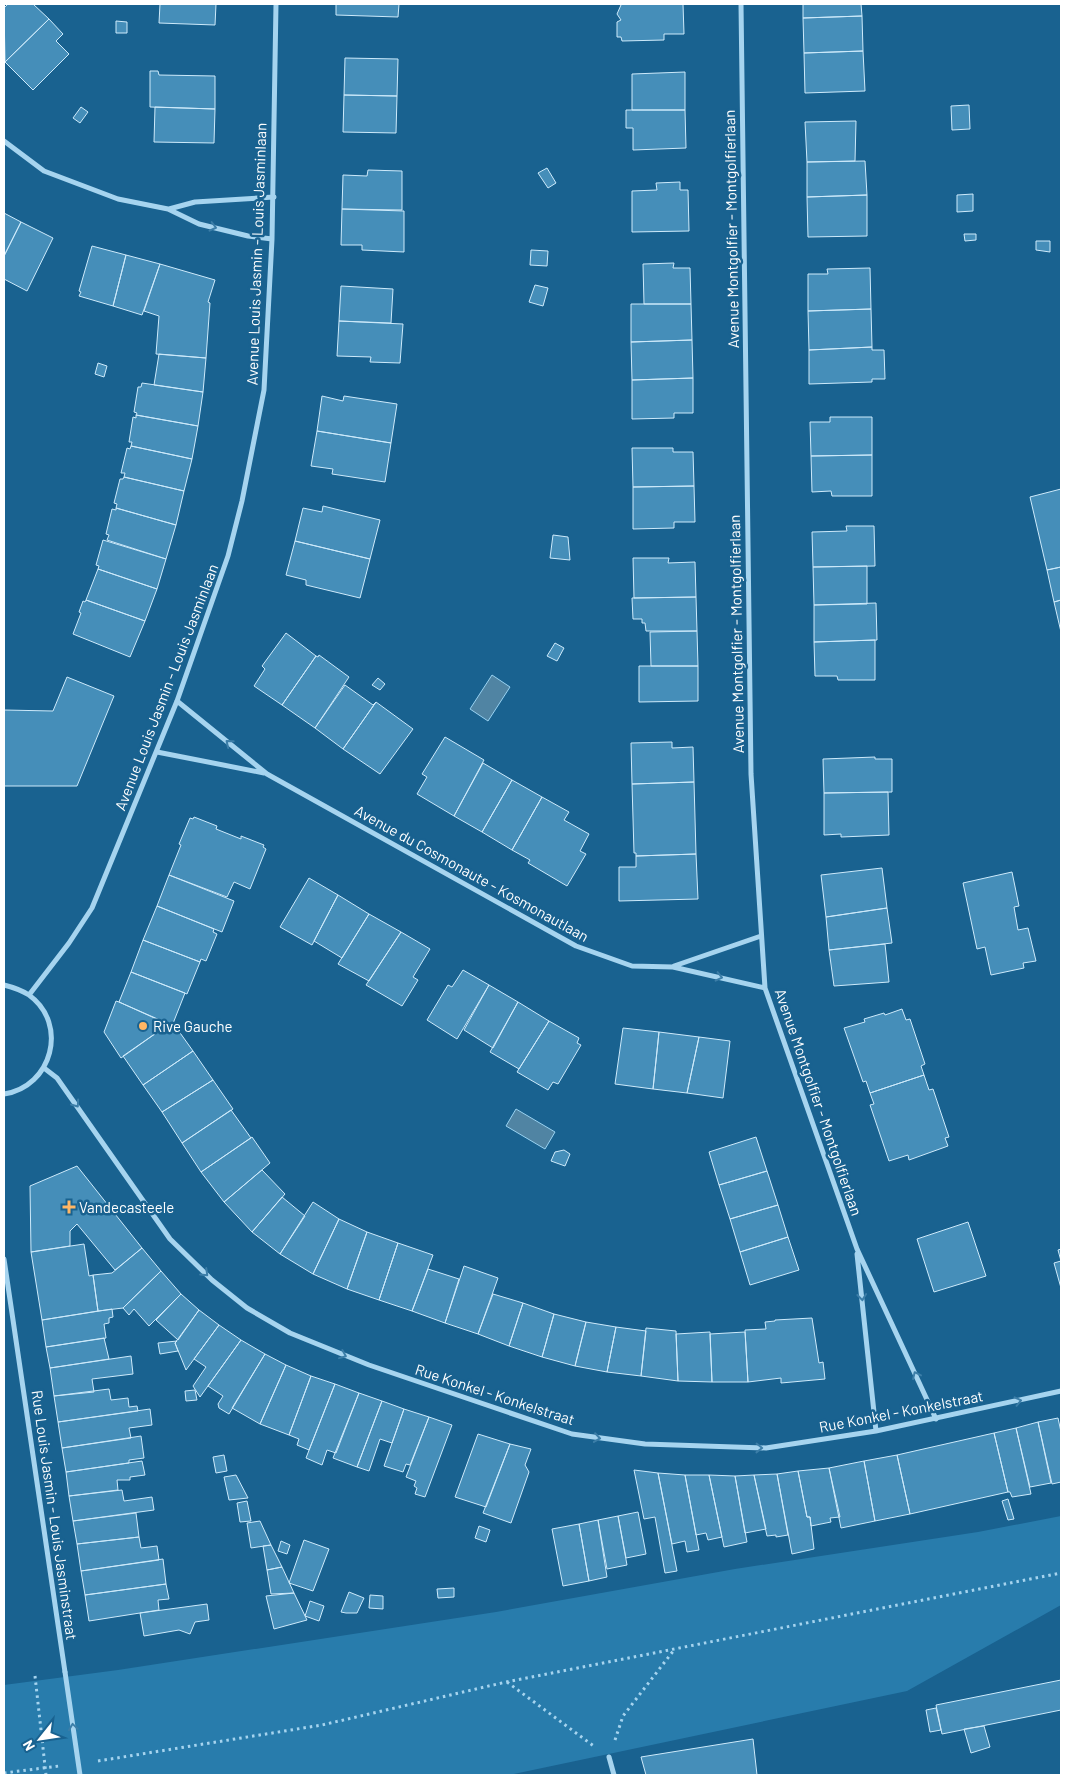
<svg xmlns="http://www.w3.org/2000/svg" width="1065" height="1779" font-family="Barlow,sans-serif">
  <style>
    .green { fill: #287cac }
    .water { fill: #5084a3; stroke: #99d2f1 }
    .building { fill: #458eb9; stroke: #cdeafb }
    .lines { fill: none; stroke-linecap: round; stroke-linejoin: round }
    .path { stroke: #a6d4ef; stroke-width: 3; stroke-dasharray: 2.5 4; stroke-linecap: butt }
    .minor { stroke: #a6d4ef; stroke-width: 5 }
    .path-bridge { stroke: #a6d4ef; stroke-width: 3; stroke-dasharray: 2.5 4; stroke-linecap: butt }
    .minor-bridge { stroke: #a6d4ef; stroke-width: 5 }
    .oneway { stroke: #3c7ea8 }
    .poi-dot { fill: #ffb664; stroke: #196290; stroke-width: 2 }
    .labels { text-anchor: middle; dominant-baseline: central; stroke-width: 5; stroke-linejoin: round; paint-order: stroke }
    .street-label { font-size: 15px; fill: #fff; stroke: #196290 }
    .poi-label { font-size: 15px; fill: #fff; stroke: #196290; text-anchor: start }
  </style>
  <rect width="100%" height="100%" fill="#196290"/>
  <path class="green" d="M1061 1516V1605L907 1691 509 1775H4V1685L118 1670 496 1612 735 1569 978 1532Z"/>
  <path class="water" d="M492 675 510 687 488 721 470 709Z
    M516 1109 555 1132 545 1149 506 1126Z"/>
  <path class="building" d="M8 4H33L49 19 5 62 4 8Z
    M160 4H216L215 25 159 23Z
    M336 4H399L398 17 336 15Z
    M619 4H683L684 34H664V40L622 41 621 37H617V22L621 20 617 14 621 5Z
    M803 4H861L862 16 803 18Z
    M862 16 863 51 804 53 803 18Z
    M49 19 63 34 56 41 69 54 33 90 5 62Z
    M116 21 127 22V33H116Z
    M863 51 865 91 805 93 804 53Z
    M345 58 398 59 397 96 344 95Z
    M150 71H158L159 75 215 76V109L150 107Z
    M685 72V110H632V74Z
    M344 95 397 96 396 133 343 132Z
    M969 105 970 129 952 130 951 106Z
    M81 107 88 112 80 123 73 118Z
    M155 107 215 109 214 143 154 142Z
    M626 110H685L686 148 633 150V128H626Z
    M856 121 855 161 807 162 805 122Z
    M865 161 867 195 807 197V162Z
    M547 168 556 183 548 188 538 173Z
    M368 170 402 171V210L342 209 343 175 367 176Z
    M680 182V190H688L689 231 632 232V191L657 190 656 183Z
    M973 194V211L957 212V195Z
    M867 195V236L808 237 807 197Z
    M342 209 404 211V252L362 250V245H341Z
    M4 213 21 222 4 256Z
    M21 222 53 238 27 291 4 279V256Z
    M964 234H976V240L965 241Z
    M1036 241H1050V252L1036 250Z
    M92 246 126 255 113 306 79 296 81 292 79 291Z
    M531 250 548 251 547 266 530 265Z
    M126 255 160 264 142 315 113 306Z
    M674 263 673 268H690L691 304H644L643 264Z
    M160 264 215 280 208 302 210 303 206 358 156 354 159 316 144 311Z
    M870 268 871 309 808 311V274H828L827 269Z
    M535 285 548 288 543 306 529 302Z
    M341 286 393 289 391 323 339 321Z
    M631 304H691L692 340 631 342Z
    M871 309 872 347 809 350 808 311Z
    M339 321 403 324 400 363 370 362 371 357 337 356Z
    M692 340 693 378 632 380 631 342Z
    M872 347V350H884L885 379H872V382L809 384V350Z
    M159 354 206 358 203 392 154 385Z
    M98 363 107 366 104 377 95 374Z
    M693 378V413H674V418L632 419V380Z
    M142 383 203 392 198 426 136 415 137 413 134 412 138 387H141Z
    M322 396 343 401 344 396 397 404 391 443 317 431Z
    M136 415 198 426 192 459 131 446 132 442H129L133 417 136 418Z
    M830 417H872V455L811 456 810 422H830Z
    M317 431 391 443 385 482 332 474 333 469 311 466Z
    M131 446 192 459 184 491 124 477 125 473H121L127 448 130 449Z
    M632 448H673V452H693L694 486 633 487Z
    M872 455V496H832L831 491 812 492 811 456Z
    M124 477 184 491 176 525 116 508 117 504 114 503 120 479H123Z
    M694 486 695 522H674V528L633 529V487Z
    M1061 489V567L1047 570 1030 497Z
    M323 506 380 520 370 559 295 541 303 508 322 512Z
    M116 508 176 525 166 559 107 540 109 535 106 534 112 509 116 510Z
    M846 526H874L875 566 813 567 812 532 847 531Z
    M553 535 568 537 570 560 550 558Z
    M103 540 166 559 157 589 98 569 99 566 96 565Z
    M295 541 370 559 360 598 306 585V580L286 575Z
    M633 558H669L668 563 695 562 696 597 634 598Z
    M867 566V604L814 605 813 567Z
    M1061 567V600L1054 602 1047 570Z
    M98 569 157 589 145 621 86 600Z
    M696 597 697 631H646L645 623H642V619H633L632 598Z
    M86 600 145 621 130 657 73 634 81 613 79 612 83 601 85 602Z
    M1061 600V632L1054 602Z
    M876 603 877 640 814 642V605Z
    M697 631 698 666H651L650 632Z
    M286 633 316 656 282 705 254 686 265 669 262 666Z
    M875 640V680H838L837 676H815L814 642Z
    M555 643 564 648 557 661 547 656Z
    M319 655 349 677 315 728 282 705 316 656 318 657Z
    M639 666H698V701L639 702Z
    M67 677 114 696 77 786H4V710L53 711Z
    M378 678 385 684 380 690 372 685Z
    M345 685 373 705 376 702 343 749 315 728Z
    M376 702 413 729 380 774 343 749Z
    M445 737 484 760 454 816 417 794 427 777 422 774Z
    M672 742V748L693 747 694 782 632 784 631 743Z
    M875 757V759H892V792L824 793 823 759Z
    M483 763 512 780 482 832 454 816Z
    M512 780 542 797 512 850 482 832Z
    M694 782 696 854 636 856V853H634L632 784Z
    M888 792 889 835 841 837V834L824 835V793Z
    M542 797 569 812 564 820 589 834 580 851 586 854 567 886 528 863 530 860 512 850Z
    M194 817 217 826 216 829 241 839V836L264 845 263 847 266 849 250 889 234 882 227 897 169 875 181 845 179 844 190 818 193 819Z
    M696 854 698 899 619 901V867H636V856Z
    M882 868 887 908 826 917 821 875Z
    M1012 872 1019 906 1014 907 1018 930 1028 928 1036 961 1023 963 1024 968 991 975 985 947 977 949 963 883Z
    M169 875 234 901 222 932 157 906Z
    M309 878 338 895 312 945 280 927Z
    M338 895 369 914 342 958 314 941Z
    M157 906 214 929 213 932 217 934 206 961 201 959 200 962 143 940Z
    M887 908 892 943 829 950 826 917Z
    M369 914 401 932 369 981 338 964Z
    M401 932 430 949 413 977 418 980 402 1006 366 985Z
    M143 940 200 962 187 994 131 972Z
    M885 944 889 982 834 986 829 950Z
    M463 970 489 985 457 1039 427 1020 448 985 452 987Z
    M131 972 185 993 172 1026 119 1002Z
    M489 985 518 1002 493 1048 464 1030Z
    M116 1001 119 1002 169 1024 121 1058 104 1032Z
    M518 1002 549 1021 519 1069 490 1052Z
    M902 1009 906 1020 910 1019 925 1064 921 1066 924 1075 870 1093 866 1081 863 1082 844 1028 865 1022 864 1019 884 1013 885 1015Z
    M549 1021 579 1038 577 1043 581 1045 558 1084 553 1082 548 1090 517 1072Z
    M173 1023 193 1051 143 1085 123 1056 169 1024 172 1026Z
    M623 1028 659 1032 653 1089 615 1084Z
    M659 1032 699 1037 687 1093 653 1089Z
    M699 1037 730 1041 723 1098 687 1093Z
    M193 1051 213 1080 162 1112 143 1085Z
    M924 1075 929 1090 933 1089 949 1137 945 1138 948 1146 909 1160 908 1155 889 1161 870 1105 874 1104 870 1093Z
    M213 1080 233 1109 182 1143 162 1112Z
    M231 1110 251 1138 201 1172 182 1143Z
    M252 1137 270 1163 224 1202 201 1172Z
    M756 1137 767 1171 719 1185 709 1152Z
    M564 1150 570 1154 565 1166 551 1161 555 1152Z
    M77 1166 142 1248 115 1270 77 1224 70 1231V1246L31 1252 30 1186Z
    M262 1170 285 1194 252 1232 224 1202Z
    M767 1171 778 1205 730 1219 719 1185Z
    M282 1197 305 1216 280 1254 252 1232Z
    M313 1202 339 1219 313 1274 280 1254Z
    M778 1205 788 1237 740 1252 730 1219Z
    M339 1219 367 1232 347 1289 313 1274Z
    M968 1222 986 1276 934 1292 917 1239Z
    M367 1232 398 1243 379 1300 347 1289Z
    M788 1237 799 1270 750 1285 740 1252Z
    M398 1243 433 1255 412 1311 379 1300Z
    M84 1244 89 1276 93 1275 98 1311 42 1320 31 1252Z
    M142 1248 161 1271 123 1308 98 1311 93 1275 112 1273Z
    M1061 1249V1288L1054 1263 1061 1261 1058 1250Z
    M464 1266 498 1278 478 1334 445 1323Z
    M428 1269 459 1279 445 1323 412 1311Z
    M161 1271 181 1294 149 1326 134 1309 129 1315 123 1308Z
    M181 1294 199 1310 178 1340 156 1320Z
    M493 1294 523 1303 509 1346 478 1334Z
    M523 1303 554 1314 542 1357 509 1346Z
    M112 1309 113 1317 109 1318V1323L104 1324 106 1338 46 1347 42 1320Z
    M199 1310 219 1325 186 1370 175 1343Z
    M554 1314 586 1322 575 1366 542 1357Z
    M812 1318 819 1363 823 1362 825 1379 781 1383V1378L748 1382 745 1330 766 1329 765 1322 775 1321V1320Z
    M586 1322 616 1327 607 1372 575 1366Z
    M219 1325 241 1340 200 1397 193 1386 206 1367 194 1359Z
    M616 1327 646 1331 641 1376 607 1372Z
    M646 1328 676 1331 678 1381 641 1376Z
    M710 1332 712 1382 678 1381 676 1334Z
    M745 1332 748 1382H712L710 1334Z
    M104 1338 109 1359 50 1368 46 1347Z
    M241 1340 265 1354 229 1414 219 1408 218 1404 223 1396 208 1386Z
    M177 1341 175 1343 178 1351 160 1354 158 1343Z
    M265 1354 286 1365 260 1424 232 1408Z
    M131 1356 133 1374 92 1379 94 1392 54 1396 50 1368Z
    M286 1365 311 1376 289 1435 260 1424Z
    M311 1376 335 1384 309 1450 297 1445 299 1439 289 1435Z
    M335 1384 359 1393 336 1453 327 1450 322 1465 306 1458Z
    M109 1389 111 1400 128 1398 129 1407 137 1406 138 1411 58 1422 54 1396Z
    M195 1390 197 1400 186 1401 185 1391Z
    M359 1393 382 1401 357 1467 333 1458Z
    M382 1401 404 1409 392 1443 380 1439 369 1471 357 1467Z
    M150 1409 152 1425 129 1428 131 1438 62 1448 58 1422Z
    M404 1409 429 1417 410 1465 406 1464 403 1472 384 1466Z
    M429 1417 452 1425 425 1497 415 1494 417 1488 414 1486 416 1481 406 1477Z
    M1058 1418 1061 1432V1482L1052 1484 1038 1422Z
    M1038 1422 1051 1483 1030 1487 1016 1428Z
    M1016 1428 1031 1494 1012 1497 1010 1492H1008L994 1433Z
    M994 1433 1008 1492 910 1514 897 1455Z
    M478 1434 510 1444 486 1507 455 1497Z
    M141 1436 144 1458 129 1460V1463L66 1472 62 1448Z
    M510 1444 531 1449 525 1465 529 1472 511 1523 483 1513Z
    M224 1455 227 1471 216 1473 213 1457Z
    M897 1455 910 1514 875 1521 864 1461Z
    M142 1461 145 1475 130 1477V1480H117L118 1490 69 1496 66 1472Z
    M864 1461 875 1521 841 1528 829 1468Z
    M829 1468 840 1517 830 1518 831 1522 811 1526 810 1517H807L798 1471Z
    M634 1470 658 1473 677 1571 665 1573 655 1517 644 1519Z
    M798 1471 807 1517H810L814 1549 792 1554 777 1474Z
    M658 1473 685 1475 699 1550 687 1552 685 1541 672 1544Z
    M777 1474 788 1535 776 1537V1535L767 1536 754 1475Z
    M236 1475 248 1498 229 1500 224 1477Z
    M685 1475H709L722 1537 708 1540 706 1533 696 1535Z
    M709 1475 735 1476 747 1542 724 1547Z
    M754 1475 766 1529 745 1533 735 1476Z
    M122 1490 124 1501 152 1497 154 1510 73 1521 69 1496Z
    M1008 1499 1014 1519 1008 1520 1002 1501Z
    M247 1501 251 1521 240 1522 237 1503Z
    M638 1512 646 1554 626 1558 618 1516Z
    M136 1513 139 1537 77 1544 73 1521Z
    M618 1516 627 1565 607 1569 598 1520Z
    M598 1520 607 1577 589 1581 579 1524Z
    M260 1521 271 1545 251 1548 247 1523Z
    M579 1524 589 1581 563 1586 552 1529Z
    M479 1526 490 1530 486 1542 475 1538Z
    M139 1537 141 1548 157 1546 159 1560 81 1571 77 1544Z
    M304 1540 329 1549 313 1591 289 1583Z
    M281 1541 290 1545 287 1554 278 1551Z
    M271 1545 282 1567 267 1570 263 1546Z
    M163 1559 166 1584 85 1595 81 1571Z
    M282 1567 294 1593 271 1594 267 1570Z
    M166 1584 169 1599 158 1600 159 1610 89 1621 85 1595Z
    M454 1588V1597L438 1598 437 1589Z
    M349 1592 364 1598 357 1613H346L341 1612Z
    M294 1593 307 1620 274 1629 266 1596Z
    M370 1595 383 1596V1609L369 1608Z
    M310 1601 324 1606 319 1621 305 1616Z
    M207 1604 209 1620 195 1622 190 1634 179 1630 144 1636 140 1613Z
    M1061 1680V1710L942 1734 936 1705Z
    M936 1708 941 1730 930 1732 926 1710Z
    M984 1726 990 1747 971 1753 964 1729Z
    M753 1739 757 1775H646L641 1757Z"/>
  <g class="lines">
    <path class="path" d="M507 1682 595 1747
      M615 1740 623 1716 674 1650
      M98 1761 322 1725 506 1682 1061 1573
      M4 1773 59 1766"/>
    <path class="minor" d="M741 4 751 774 765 988 857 1249 936 1419
      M4 141 44 171 118 199 168 209 199 224 248 236 272 239
      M169 209 195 202 274 197
      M177 701 267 774 576 946 632 966 673 967 765 988
      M157 752 264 773
      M674 966 761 936
      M4 985C12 987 21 990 29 995 69 1024 52 1087 4 1094
      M29 995 69 943 92 908 177 701 228 556 242 501 264 390 272 239 276 4
      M44 1068 57 1078 170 1239 212 1280 247 1308 290 1333 369 1365 572 1434 645 1444 766 1448 876 1431 1061 1391
      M857 1254 876 1431
      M4 1259 65 1672
      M609 1757 614 1775"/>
    <path class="path-bridge" d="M35 1676 46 1775"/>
    <path class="minor-bridge" d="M65 1672 80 1775"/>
  </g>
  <defs><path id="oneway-chevron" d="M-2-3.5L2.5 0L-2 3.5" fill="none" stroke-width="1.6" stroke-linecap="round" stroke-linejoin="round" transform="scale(1.25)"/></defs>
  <g class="oneway">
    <use href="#oneway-chevron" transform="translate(213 227) rotate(14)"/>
    <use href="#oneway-chevron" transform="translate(229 743) rotate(-141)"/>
    <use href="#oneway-chevron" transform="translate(719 977) rotate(13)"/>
    <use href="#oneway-chevron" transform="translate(76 1104) rotate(55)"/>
    <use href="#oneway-chevron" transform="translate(205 1273) rotate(44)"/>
    <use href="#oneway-chevron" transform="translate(862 1297) rotate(84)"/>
    <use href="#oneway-chevron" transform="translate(343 1355) rotate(22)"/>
    <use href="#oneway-chevron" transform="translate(916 1375) rotate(-115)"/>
    <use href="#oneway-chevron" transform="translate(1018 1401) rotate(-13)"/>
    <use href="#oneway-chevron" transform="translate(597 1438) rotate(8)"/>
    <use href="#oneway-chevron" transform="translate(759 1448) rotate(1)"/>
    <use href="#oneway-chevron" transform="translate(73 1727) rotate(-98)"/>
  </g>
  <g class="poi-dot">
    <circle cx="143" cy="1026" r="5"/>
    <path d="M66.5 1199.5h5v5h5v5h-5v5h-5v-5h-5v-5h5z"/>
  </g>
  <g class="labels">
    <g class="street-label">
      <text transform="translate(731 229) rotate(-91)">Avenue Montgolfier - Montgolfierlaan</text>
      <text transform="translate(256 254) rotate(-88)">Avenue Louis Jasmin - Louis Jasminlaan</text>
      <text transform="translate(736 634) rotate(-91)">Avenue Montgolfier - Montgolfierlaan</text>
      <text transform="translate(166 687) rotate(-69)">Avenue Louis Jasmin - Louis Jasminlaan</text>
      <text transform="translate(472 873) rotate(29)">Avenue du Cosmonaute - Kosmonautlaan</text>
      <text transform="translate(819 1102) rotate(71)">Avenue Montgolfier - Montgolfierlaan</text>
      <text transform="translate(495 1394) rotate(18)">Rue Konkel - Konkelstraat</text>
      <text transform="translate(901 1411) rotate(-11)">Rue Konkel - Konkelstraat</text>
      <text transform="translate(55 1515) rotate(82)">Rue Louis Jasmin - Louis Jasminstraat</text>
    </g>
    <g class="poi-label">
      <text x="153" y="1026">Rive Gauche</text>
      <text x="79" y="1207">Vandecasteele</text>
    </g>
  </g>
  <rect width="1065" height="1779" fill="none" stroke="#ffffff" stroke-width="10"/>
  <g transform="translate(40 1739) rotate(240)" stroke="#196290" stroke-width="4" paint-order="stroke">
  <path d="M0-4L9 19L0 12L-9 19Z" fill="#ffffff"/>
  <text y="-8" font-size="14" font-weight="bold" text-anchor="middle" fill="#ffffff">N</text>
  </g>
</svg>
